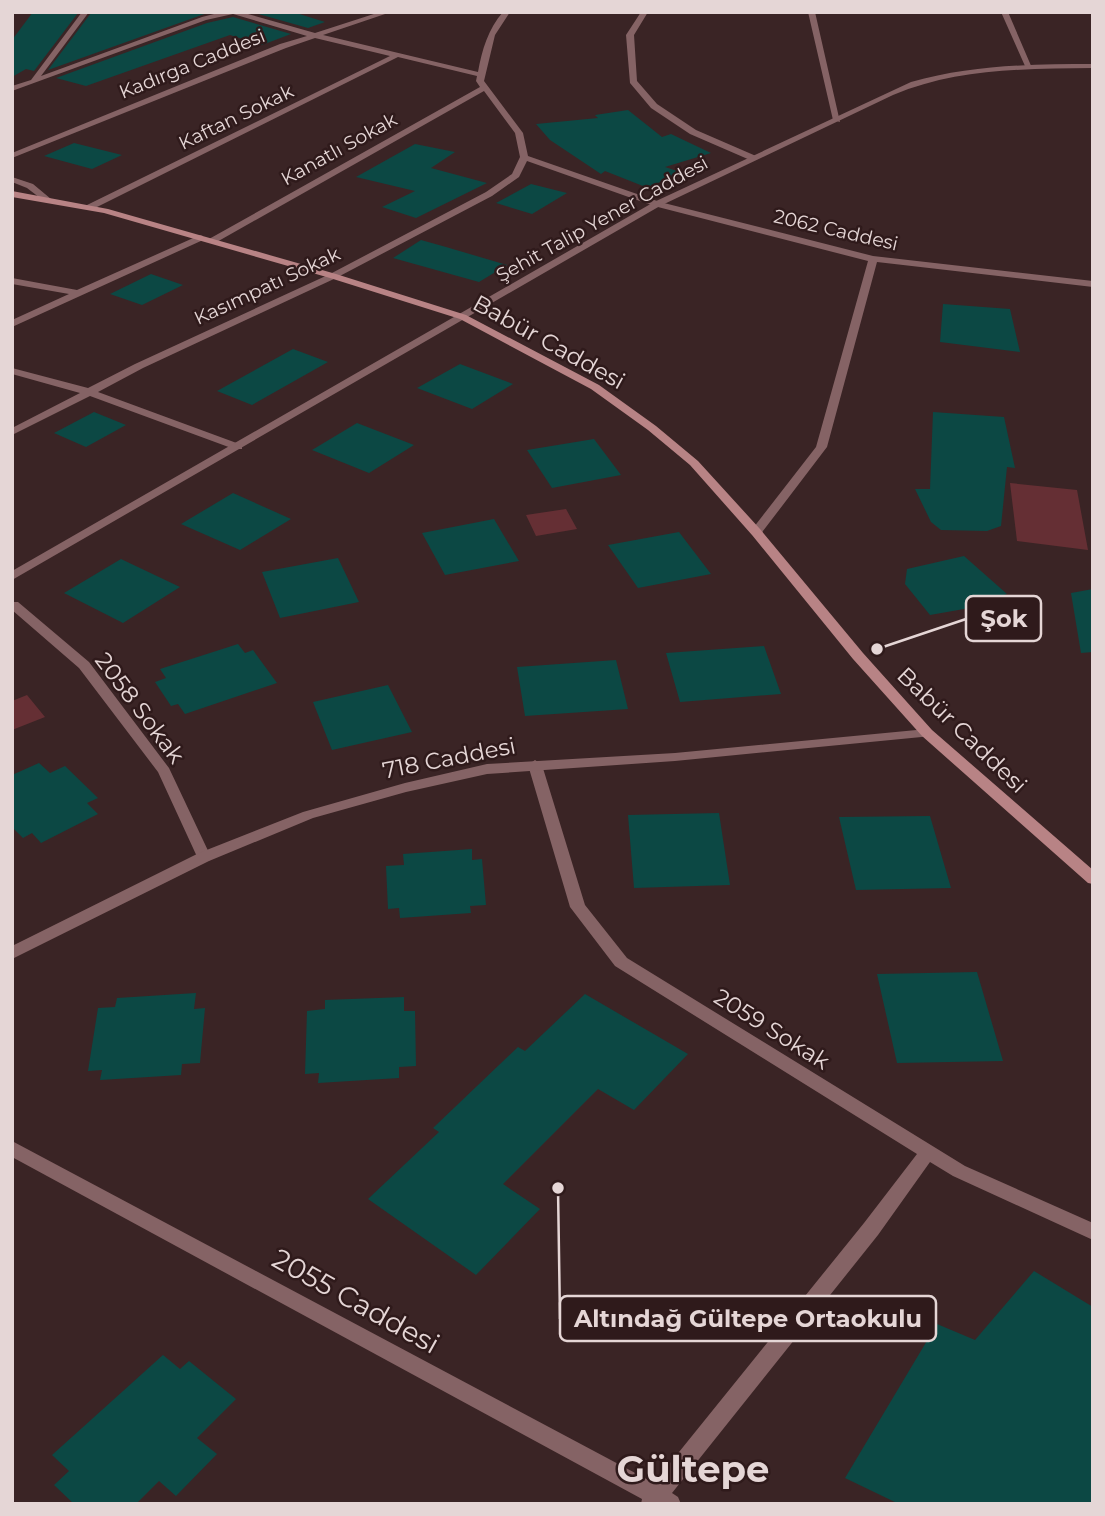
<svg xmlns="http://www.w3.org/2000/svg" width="1105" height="1516" font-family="Montserrat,sans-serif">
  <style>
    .green { fill: #652f34 }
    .building { fill: #0c4844 }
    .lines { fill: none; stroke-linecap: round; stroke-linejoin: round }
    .minor { fill: #856365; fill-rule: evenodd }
    .tertiary { fill: #856365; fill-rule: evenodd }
    .secondary { fill: #b88385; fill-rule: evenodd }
    .labels { text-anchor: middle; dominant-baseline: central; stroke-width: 5; stroke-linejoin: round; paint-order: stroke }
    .far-street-label { font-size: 19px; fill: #e5d6d6; stroke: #2f1a1b }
    .street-label { font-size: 23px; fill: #e5d6d6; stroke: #2f1a1b }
    .near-street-label { font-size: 28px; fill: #e5d6d6; stroke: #2f1a1b }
    .near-district-label { font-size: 37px; font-weight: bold; fill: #e5d6d6; stroke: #2f1a1b }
    .leader { fill: none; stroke: #e5d6d6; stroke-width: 2.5 }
    .callout-dot { fill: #e5d6d6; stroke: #2f1a1b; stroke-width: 2.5 }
    .callout { fill: #2f1a1b; stroke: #e5d6d6; stroke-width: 2.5 }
    .callout-label { font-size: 24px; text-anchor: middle; font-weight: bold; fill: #e5d6d6 }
  </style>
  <rect width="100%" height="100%" fill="#3a2425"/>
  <path class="green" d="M1010 483 1077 490 1088 550 1017 541Z
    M566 509 577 529 536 536 526 515Z
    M27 695 45 717 12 730V701Z"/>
  <path class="building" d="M33 12 78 13 34 71 26 69 12 77V40Z
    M157 12H210L48 70 91 13Z
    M251 12H293L325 22 308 28Z
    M233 17 291 34 262 45 230 35 86 86 56 78 207 23Z
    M628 110 662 137 671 134 711 153 665 167 680 172 648 188 605 171 601 174 550 140 536 124 598 118 595 115Z
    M74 143 122 155 92 169 44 156Z
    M415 144 455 152 431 168 487 183 416 218 382 207 415 191 356 177Z
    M531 184 567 193 532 214 496 203Z
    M421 240 446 247 507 265 479 282 393 258Z
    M151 274 183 285 142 305 110 294Z
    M943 304 1010 309 1020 352 940 342Z
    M293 349 328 362 252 405 217 391Z
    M460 364 513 384 472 409 417 388Z
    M94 412 126 425 86 447 54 433Z
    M933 412 1004 417 1015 468 1007 467 1001 526 987 531 941 530 931 522 915 489H930Z
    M357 423 414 445 369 473 312 450Z
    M594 439 621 475 552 488 527 450Z
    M233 493 291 519 240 550 181 524Z
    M494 519 519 561 445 575 422 533Z
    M679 532 711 574 638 588 608 545Z
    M964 556 1007 594 964 609 930 615 905 584 907 569Z
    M338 558 359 602 280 618 262 572Z
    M121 559 180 587 123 623 64 593Z
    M1093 589V652L1081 653 1071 593Z
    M238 644 245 653 253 650 277 683 185 714 178 704 171 706 155 682 166 678 160 669Z
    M764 646 781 694 680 702 666 653Z
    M616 660 628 709 525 716 517 667Z
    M388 685 412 732 332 750 313 702Z
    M39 763 50 773 65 766 98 798 87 803 98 814 41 843 32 833 23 838 12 827V775Z
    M719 813 730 885 634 888 628 815Z
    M930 816 951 888 856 890 839 817Z
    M472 849V860L482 859 486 905 470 906 471 913 400 918 399 908 388 909 386 866 404 865 403 854Z
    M977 972 1003 1061 897 1063 877 974Z
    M196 993 194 1009 205 1008 200 1063 182 1064 181 1075 100 1080 102 1070 88 1071 98 1008 115 1007 117 998Z
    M585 994 688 1054 634 1110 598 1089 503 1184 540 1209 476 1275 368 1199 439 1132 433 1128 518 1047 525 1051Z
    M404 997V1011H415L416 1066 399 1067V1078L318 1083 319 1073 305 1074 307 1011 325 1009V1000Z
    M1034 1271 1093 1307V1504H899L845 1478 937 1324 975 1340Z
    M163 1355 180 1369 189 1361 236 1399 197 1438 217 1454 176 1496 159 1481 136 1504H74L54 1485 69 1471 52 1455Z"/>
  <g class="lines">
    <path class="minor" d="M82 12H89L41 76 202 17 222 12H241L315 33 380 12H391L323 35 478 72C482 50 488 29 503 12H510L495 35 484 81 523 133 528 156 660 202 873 256 1093 281V287L877 262 827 447 760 535 756 536 750 532 816 447 868 261 654 206 527 161 519 177 492 196 336 278 143 368 98 392 242 445V449H234L90 396 12 435V428L80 393 12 374V368L88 388 135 364 330 274 486 192 512 174 520 157 515 133 484 91 215 243H209V239L480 87 476 81 477 76 398 57 93 209H87V205L390 56 315 38 286 48 12 158V153L280 44 307 36 233 14 206 20 12 91V86L31 80Z
      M641 12H648L634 35 637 81 657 104 696 130 756 156V160H750L690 134 651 108 630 83 626 35Z
      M808 12H815L840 122 833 120Z
      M1001 12H1008L1032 68 1025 66Z
      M12 177 33 184 51 199 44 201 27 188 12 182Z
      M200 235 203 236V240L12 327V320L69 294 12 284V278L77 290Z
      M12 602H18L89 662 169 768 211 857 209 861H199L158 772 79 668 12 610Z
      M535 760 542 765 585 905 627 958 965 1166 1093 1223V1240L953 1176 930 1162 878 1235 672 1493 678 1497 681 1504H641L642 1499 12 1157V1141L654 1483 864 1223 917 1154 615 966 570 907 528 765Z"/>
    <path class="tertiary" d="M1093 64V68C1024 69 957 68 893 95L660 206 12 580V571L654 202 911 82C971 65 1031 64 1093 64Z
      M927 729 934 733 932 736 675 761 487 774 406 792 313 818 209 861 12 959V946L199 853 303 812 405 783 487 764 675 753Z"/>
    <path class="secondary" d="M12 191 108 209 336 274 466 315 599 385 656 426 698 461 760 529 863 653 932 730 1093 870V884L1088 883 922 736 853 659 752 535 690 465 648 430 591 389 460 319 330 278 104 213 12 197Z"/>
  </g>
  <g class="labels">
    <g class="far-street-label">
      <text transform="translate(192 64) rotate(-22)">Kadırga Caddesi</text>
      <text transform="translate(236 117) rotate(-26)">Kaftan Sokak</text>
      <text transform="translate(339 149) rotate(-29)">Kanatlı Sokak</text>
      <text transform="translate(602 219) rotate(-29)">Şehit Talip Yener Caddesi</text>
      <text transform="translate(836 230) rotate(13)">2062 Caddesi</text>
      <text transform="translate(267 286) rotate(-25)">Kasımpatı Sokak</text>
    </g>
    <g class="street-label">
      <text transform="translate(549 342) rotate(29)">Babür Caddesi</text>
      <text transform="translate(140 708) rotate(53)">2058 Sokak</text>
      <text transform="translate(962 730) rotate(44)">Babür Caddesi</text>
      <text transform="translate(449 758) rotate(-11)">718 Caddesi</text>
      <text transform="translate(772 1029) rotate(32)">2059 Sokak</text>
    </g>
    <g class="near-street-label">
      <text transform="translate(356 1301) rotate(29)">2055 Caddesi</text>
    </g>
    <g class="near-district-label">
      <text x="693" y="1468">Gültepe</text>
    </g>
  </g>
  <path class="leader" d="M877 649L966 619M558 1188L560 1319"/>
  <g class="callout-dot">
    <circle cx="877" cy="649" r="7"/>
    <circle cx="558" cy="1188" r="7"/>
  </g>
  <g class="callout">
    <rect x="966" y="596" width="75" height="45" rx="7"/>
    <rect x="560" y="1296" width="376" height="45" rx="7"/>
  </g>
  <g class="callout-label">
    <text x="1004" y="627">Şok</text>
    <text x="748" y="1327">Altındağ Gültepe Ortaokulu</text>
  </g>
  <rect width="1105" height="1516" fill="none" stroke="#e5d6d6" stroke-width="28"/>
</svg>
